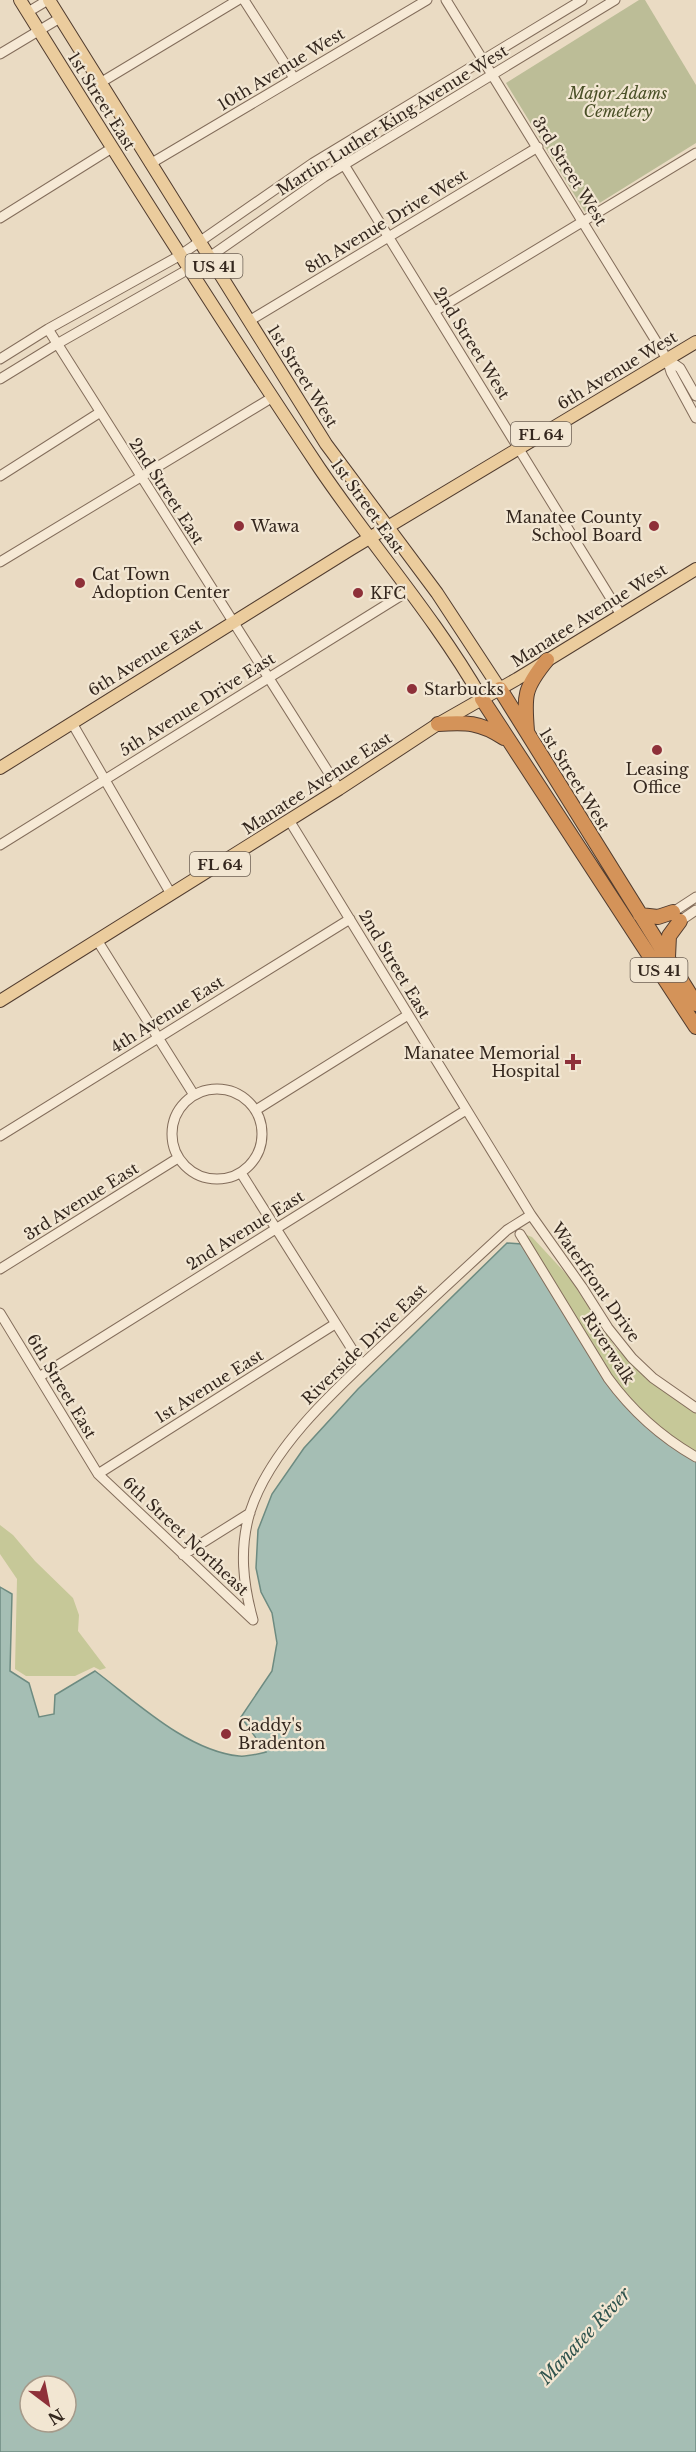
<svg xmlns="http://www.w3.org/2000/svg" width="696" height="2452" font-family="'Libre Baskerville',serif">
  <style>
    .green { fill: #c6c898 }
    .cemetery { fill: #bcbd97 }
    .water { fill: #a5beb4; stroke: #6d8b81; stroke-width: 1.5; fill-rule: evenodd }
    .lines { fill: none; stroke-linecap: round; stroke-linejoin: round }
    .minor-casing { stroke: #836d5b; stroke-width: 11 }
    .major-casing { stroke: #513c2f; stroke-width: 14 }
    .highway-casing { stroke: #513c2f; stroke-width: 16 }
    .minor { stroke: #f6e9d5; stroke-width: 9 }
    .major { stroke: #ebcc9d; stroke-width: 12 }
    .highway { stroke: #d49359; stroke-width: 14 }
    .poi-dot { fill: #8e3039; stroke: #f2e6d2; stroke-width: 2 }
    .labels { text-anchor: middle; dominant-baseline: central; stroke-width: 4.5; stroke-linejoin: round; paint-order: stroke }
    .shield { fill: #f2e6d2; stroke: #6d6054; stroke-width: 1.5 }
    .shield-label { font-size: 15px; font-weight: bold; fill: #34271e }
    .street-label { font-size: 16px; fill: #34271e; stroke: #f2e6d2 }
    .park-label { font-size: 16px; font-style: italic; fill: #494f26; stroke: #f2e6d2 }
    .poi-label { font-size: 16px; fill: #34271e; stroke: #f2e6d2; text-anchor: start }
    .water-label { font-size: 18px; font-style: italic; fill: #2f534d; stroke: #f2e6d2 }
  </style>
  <rect width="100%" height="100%" fill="#eadbc3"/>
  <path class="green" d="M524 1234 532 1237 569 1277 615 1347 653 1384 696 1411V1460L631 1411Z
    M0 1525 13 1535 35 1561 73 1598 79 1615 78 1631 106 1668 100 1670 94 1667 75 1676H26L15 1669 17 1579 0 1554Z"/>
  <path class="cemetery" d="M639 0H645L696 85V143L585 212 506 83Z"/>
  <path class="water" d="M507 1243 522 1244 604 1378 696 1460V2452H0V1587L12 1594 10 1671 29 1683 39 1717 54 1714 55 1695 95 1671C135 1701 187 1751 239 1756 247 1757 258 1754 266 1752L241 1717 272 1671 277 1643 272 1613 261 1592 256 1568 258 1530 272 1494 304 1448 358 1389ZM30 2386H66V2422H30Z"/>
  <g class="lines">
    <defs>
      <path id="minor" d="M244 0 294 78
        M446 0 667 359 671 372 696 418
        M28 12 48 0
        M0 54 60 18
        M100 83 238 0
        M335 150 621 615
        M150 164 427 0
        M0 218 112 148
        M435 311 696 153
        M249 321 538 147
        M48 329 339 789
        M0 359 48 329 179 256 313 163 582 0
        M667 359 680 368 696 396
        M0 379 57 344 208 258 324 177 615 0
        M0 476 99 413
        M0 562 273 397
        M72 723 171 894
        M289 820 531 1215 582 1287 608 1328 632 1358 653 1378 696 1408
        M0 845 410 590
        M673 912 696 897
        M680 921 696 910
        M97 940 194 1095
        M172 1134a45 45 0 1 1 90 0a45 45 0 1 1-90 0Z
        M256 1110 408 1015
        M0 1136 350 919
        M241 1173 362 1365
        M520 1234 608 1378C632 1411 661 1437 696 1457
        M0 1269 178 1158
        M0 1313 98 1474 252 1619
        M39 1377 466 1110
        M98 1474 335 1324
        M183 1555 250 1513
        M253 1620C243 1584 239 1549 250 1512 272 1443 345 1381 396 1333 433 1298 470 1264 507 1230L531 1215"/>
      <path id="major" d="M20 0C118 158 217 315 320 469 373 547 435 617 482 699
        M49 0 326 444 437 593 500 689
        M0 768 351 549 696 342
        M0 1001 339 789 438 724 517 679 696 569"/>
      <path id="highway" d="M500 689 696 1004
        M482 699 696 1027
        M438 724C466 722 480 722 504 738
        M527 731C524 695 524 688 547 660
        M640 915 658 917 673 912
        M668 957 669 936 680 921"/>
    </defs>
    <use href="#minor" class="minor-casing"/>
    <use href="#major" class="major-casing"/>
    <use href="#highway" class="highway-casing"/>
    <use href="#minor" class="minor"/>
    <use href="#major" class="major"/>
    <use href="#highway" class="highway"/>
  </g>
  <g class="poi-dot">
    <circle cx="239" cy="526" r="6"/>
    <circle cx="654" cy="526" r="6"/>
    <circle cx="80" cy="583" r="6"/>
    <circle cx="358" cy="593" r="6"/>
    <circle cx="412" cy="689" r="6"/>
    <circle cx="657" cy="750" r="6"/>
    <path d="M570 1053h6v6h6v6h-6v6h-6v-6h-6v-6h6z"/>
    <circle cx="226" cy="1734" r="6"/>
  </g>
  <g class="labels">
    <g class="shield">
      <rect x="185.5" y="254" width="57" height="24" rx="4.5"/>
      <rect x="511" y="422" width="60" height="24" rx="4.5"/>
      <rect x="190" y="852" width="60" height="24" rx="4.5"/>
      <rect x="630.5" y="958" width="57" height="24" rx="4.5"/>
    </g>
    <g class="shield-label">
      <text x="214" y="266">US 41</text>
      <text x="541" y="434">FL 64</text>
      <text x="220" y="864">FL 64</text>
      <text x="659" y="970">US 41</text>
    </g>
    <g class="street-label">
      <text transform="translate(281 69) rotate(-31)">10th Avenue West</text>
      <text transform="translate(102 101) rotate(58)">1st Street East</text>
      <text transform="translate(392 120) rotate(-32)">Martin Luther King Avenue West</text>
      <text transform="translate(570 171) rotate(58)">3rd Street West</text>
      <text transform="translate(386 221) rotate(-31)">8th Avenue Drive West</text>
      <text transform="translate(472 343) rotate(58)">2nd Street West</text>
      <text transform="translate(617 370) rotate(-31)">6th Avenue West</text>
      <text transform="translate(303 376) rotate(58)">1st Street West</text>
      <text transform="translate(167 491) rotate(57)">2nd Street East</text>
      <text transform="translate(368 506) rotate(54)">1st Street East</text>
      <text transform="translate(589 615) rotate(-32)">Manatee Avenue West</text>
      <text transform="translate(145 657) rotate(-32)">6th Avenue East</text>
      <text transform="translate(197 704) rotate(-32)">5th Avenue Drive East</text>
      <text transform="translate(575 779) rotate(58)">1st Street West</text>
      <text transform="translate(317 783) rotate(-33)">Manatee Avenue East</text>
      <text transform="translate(395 964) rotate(59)">2nd Street East</text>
      <text transform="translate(167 1014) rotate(-32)">4th Avenue East</text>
      <text transform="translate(81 1201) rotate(-32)">3rd Avenue East</text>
      <text transform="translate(245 1230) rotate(-32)">2nd Avenue East</text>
      <text transform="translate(596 1282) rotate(55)">Waterfront Drive</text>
      <text transform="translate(364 1344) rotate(-44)">Riverside Drive East</text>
      <text transform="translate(609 1348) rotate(57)">Riverwalk</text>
      <text transform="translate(62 1386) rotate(59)">6th Street East</text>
      <text transform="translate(209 1386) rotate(-32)">1st Avenue East</text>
      <text transform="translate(186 1536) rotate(43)">6th Street Northeast</text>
    </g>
    <g class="park-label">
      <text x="618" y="93">Major Adams<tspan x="618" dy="18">Cemetery</tspan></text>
    </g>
    <g class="poi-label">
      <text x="642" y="517" text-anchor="end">Manatee County<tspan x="642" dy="18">School Board</tspan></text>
      <text x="251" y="526">Wawa</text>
      <text x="92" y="574">Cat Town<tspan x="92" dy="18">Adoption Center</tspan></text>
      <text x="370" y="593">KFC</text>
      <text x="424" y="689">Starbucks</text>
      <text x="657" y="769" text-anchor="middle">Leasing<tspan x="657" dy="18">Office</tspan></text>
      <text x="560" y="1053" text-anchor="end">Manatee Memorial<tspan x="560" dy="18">Hospital</tspan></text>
      <text x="238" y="1725">Caddy's<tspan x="238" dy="18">Bradenton</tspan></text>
    </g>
    <g class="water-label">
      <text transform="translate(585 2336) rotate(-47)">Manatee River</text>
    </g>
  </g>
  <g transform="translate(48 2404) rotate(148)"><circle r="28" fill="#f2e6d2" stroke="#a69a8a" stroke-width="1.5"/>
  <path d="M0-4.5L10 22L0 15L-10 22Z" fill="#8e3039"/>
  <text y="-9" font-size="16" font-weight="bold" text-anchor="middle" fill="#34271e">N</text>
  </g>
</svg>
